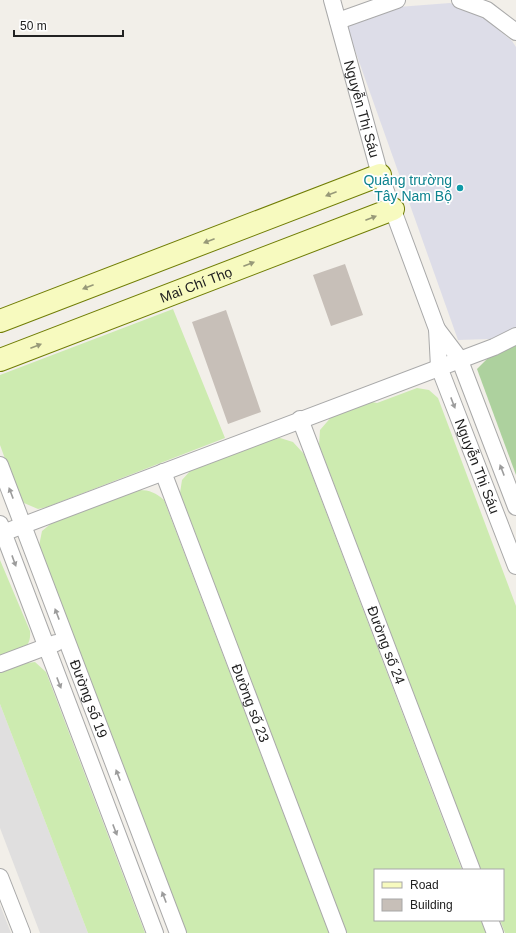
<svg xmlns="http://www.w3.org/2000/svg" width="516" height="933" font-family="Helvetica,sans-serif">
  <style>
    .residential { fill: #e0dfdf }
    .grass { fill: #cdebb0 }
    .forest { fill: #add19e }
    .plaza { fill: #dddde8 }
    .building { fill: #c7bfb8 }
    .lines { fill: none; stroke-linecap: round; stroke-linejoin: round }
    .street-casing { stroke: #a9a9a9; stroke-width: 18 }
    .secondary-casing { stroke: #707d05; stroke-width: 24 }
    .street { stroke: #fff; stroke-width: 16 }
    .secondary { stroke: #f7fabf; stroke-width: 22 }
    .oneway { fill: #979978 }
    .oneway2 { fill: #9c9c9c }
    .culture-dot { fill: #0f9aa8; stroke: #fff; stroke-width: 1.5 }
    .labels { text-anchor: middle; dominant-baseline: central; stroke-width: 3.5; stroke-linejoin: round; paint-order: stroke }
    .street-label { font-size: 14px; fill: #222; stroke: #fff }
    .culture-label { font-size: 14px; fill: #0d838f; stroke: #fff; text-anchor: end }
  </style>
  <rect width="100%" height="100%" fill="#f2efe9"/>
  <path class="residential" d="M0 704 88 933H40L0 828Z
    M0 905 11 933H0Z"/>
  <path class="grass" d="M173 309 225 438 47 507 38 509 24 503 19 497 0 445V375Z
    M417 388 429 390 438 398 516 606V933H505L500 920H503V870H481L319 445 320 430 333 415 367 401 377 403Z
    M280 438 293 442 304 454 462 870H375V920H481L486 933H347L180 493 182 480 191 470 273 439Z
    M139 490C150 490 156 493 164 500L329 933H186L39 546 42 531 53 522Z
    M0 560 30 631C32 651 16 652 0 657Z
    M35 662 46 672 145 933H88L0 704V673L27 663Z"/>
  <path class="forest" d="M516 344V475L477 369 488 358Z"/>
  <path class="plaza" d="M450 3 483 17 512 41 516 47V328L490 339 458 340 346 25 398 7Z"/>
  <path class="building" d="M345 264 363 315 331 326 313 275Z
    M226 310 261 412 228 424 192 322Z"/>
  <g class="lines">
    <defs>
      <g id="street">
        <path id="s1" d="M332 0 380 175 437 329 439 367 516 566"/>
        <path d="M460 0 487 10 516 32"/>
        <path d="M338 21 397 0"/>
        <path d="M437 329 459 358 516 507"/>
        <path id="s2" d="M300 419 472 870"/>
        <path id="s3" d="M0 465 178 933"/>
        <path id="s4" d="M163 472 338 933"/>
        <path d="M0 524 155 933"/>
        <path d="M0 534 494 347 516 336"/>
        <path d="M0 664 56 643"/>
        <path d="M0 877 22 933"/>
        <path d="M490 920 495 933"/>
      </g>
      <g id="secondary">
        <path d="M0 321 380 175"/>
        <path id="s5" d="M0 360 393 209"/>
      </g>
    </defs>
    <use href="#street" class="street-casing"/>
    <use href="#secondary" class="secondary-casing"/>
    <use href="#street" class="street"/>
    <use href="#secondary" class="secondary"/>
  </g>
  <defs><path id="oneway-solid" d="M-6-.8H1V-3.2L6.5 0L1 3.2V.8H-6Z"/></defs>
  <g class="oneway">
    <use href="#oneway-solid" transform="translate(331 194) rotate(159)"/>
    <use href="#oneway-solid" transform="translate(371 218) rotate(-21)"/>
    <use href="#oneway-solid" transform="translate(209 241) rotate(159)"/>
    <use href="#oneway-solid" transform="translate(249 264) rotate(-21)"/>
    <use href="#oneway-solid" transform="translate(88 287) rotate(159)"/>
    <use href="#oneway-solid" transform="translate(36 346) rotate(-21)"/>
  </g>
  <g class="oneway2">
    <use href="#oneway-solid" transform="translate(453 403) rotate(69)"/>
    <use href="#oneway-solid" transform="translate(502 470) rotate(-111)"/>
    <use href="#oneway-solid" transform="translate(11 493) rotate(-111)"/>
    <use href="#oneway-solid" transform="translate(14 561) rotate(70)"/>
    <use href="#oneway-solid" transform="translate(57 614) rotate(-111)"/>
    <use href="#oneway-solid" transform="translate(59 683) rotate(69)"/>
    <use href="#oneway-solid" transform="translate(118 775) rotate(-111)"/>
    <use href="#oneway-solid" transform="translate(115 830) rotate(69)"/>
    <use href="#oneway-solid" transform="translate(164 897) rotate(-111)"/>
  </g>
  <circle class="culture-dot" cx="460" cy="188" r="4"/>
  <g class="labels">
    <g class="street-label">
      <text stroke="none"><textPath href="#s1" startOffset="113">Nguyễn Thị Sáu</textPath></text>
      <text stroke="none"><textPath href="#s5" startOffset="210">Mai Chí Thọ</textPath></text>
      <text stroke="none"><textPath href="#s1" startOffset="490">Nguyễn Thị Sáu</textPath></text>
      <text stroke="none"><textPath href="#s2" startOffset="242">Đường số 24</textPath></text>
      <text stroke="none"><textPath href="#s3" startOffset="250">Đường số 19</textPath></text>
      <text stroke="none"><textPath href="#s4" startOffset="247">Đường số 23</textPath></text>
    </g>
    <g class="culture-label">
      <text x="452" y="180">Quảng trường<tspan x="452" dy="16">Tây Nam Bộ</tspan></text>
    </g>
  </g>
  <rect x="374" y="869" width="130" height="52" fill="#ffffff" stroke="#a7a7a7"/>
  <rect x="382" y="882" width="20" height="6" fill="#f7fabf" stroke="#a7a7a7"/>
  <text x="410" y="889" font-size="12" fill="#222222">Road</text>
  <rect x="382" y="899" width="20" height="12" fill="#c7bfb8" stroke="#a7a7a7"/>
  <text x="410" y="909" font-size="12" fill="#222222">Building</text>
  <path d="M14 30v6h109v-6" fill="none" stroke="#222222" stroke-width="2"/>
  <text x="20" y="30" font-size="12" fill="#222222" stroke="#ffffff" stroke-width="3" paint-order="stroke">50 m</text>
</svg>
